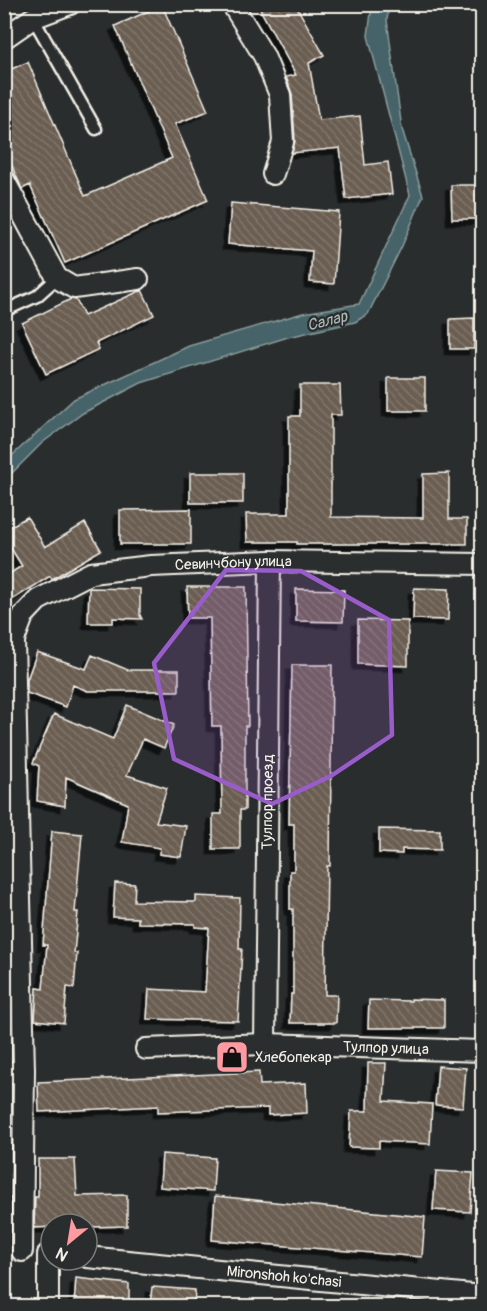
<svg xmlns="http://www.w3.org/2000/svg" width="487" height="1311" font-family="Pangolin,sans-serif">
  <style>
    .water { fill: #456368; stroke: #8b9c9b; stroke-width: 1.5 }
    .building { fill: url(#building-back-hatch); stroke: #f4f1e8; stroke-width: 1.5; filter: url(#shadow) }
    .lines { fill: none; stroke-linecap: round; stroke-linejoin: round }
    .service-casing { stroke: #f4f1e8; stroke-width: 15 }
    .minor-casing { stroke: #f4f1e8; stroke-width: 24 }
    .service { stroke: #2a2d2e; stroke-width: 10 }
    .minor { stroke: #2a2d2e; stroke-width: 20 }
    .marked { fill: #995dc9; fill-opacity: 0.2; stroke: #995dc9; stroke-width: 4.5; stroke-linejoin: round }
    .labels { text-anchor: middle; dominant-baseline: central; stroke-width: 4.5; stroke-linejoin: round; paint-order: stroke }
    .street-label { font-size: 15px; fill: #f4f1e8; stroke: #2a2d2e }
    .poi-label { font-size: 15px; fill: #f4f1e8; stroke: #2a2d2e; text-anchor: start }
    .water-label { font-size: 16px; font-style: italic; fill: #aeb8b5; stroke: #2a2d2e }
  </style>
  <defs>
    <pattern id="building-back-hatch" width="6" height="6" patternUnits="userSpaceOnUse" patternTransform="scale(1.5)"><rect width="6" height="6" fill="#6b5d51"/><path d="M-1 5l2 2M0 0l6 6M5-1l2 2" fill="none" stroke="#81756a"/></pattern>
    <filter id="shadow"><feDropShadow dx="-5.5" dy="5.5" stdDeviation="0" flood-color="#0009"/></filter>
  </defs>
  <rect width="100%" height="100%" fill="#2a2d2e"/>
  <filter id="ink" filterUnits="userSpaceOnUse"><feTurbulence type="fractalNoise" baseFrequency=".0167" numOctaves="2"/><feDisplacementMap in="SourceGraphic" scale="12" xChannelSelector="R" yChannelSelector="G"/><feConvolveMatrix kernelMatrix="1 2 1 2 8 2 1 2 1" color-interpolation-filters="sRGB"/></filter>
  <g filter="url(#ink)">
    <path class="water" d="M372 5H389L387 20 402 129 423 196 402 246 368 314 355 322 288 337 141 383 83 413 42 443 5 480V462L74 399 189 346 303 313 359 304 410 195 368 36Z"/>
    <path class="building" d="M270 4H295L324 55 309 63 319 120 360 116 365 165 388 162 392 194 346 199 340 148 292 153 295 141 292 94 286 77 296 75 260 9Z
      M162 5 208 111 175 124 208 200 65 263 30 185 22 189 4 148V72L28 62 85 196 172 158 115 26Z
      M451 185H478V219H452Z
      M231 203 339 212 334 284 310 282 312 251 228 244Z
      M142 290 154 315 96 343 99 349 46 374 22 323 71 299 76 300 84 316Z
      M474 318V349H450V319Z
      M388 378H425V411H388Z
      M300 385H340L341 415H331V517L423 518V474L449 473V519H467V544H297V542H247L246 514H289V416H300Z
      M190 473H243V503H190Z
      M191 509V544H120V510Z
      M27 517 45 547 85 523 101 550 52 579 50 576 4 605V577L22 566 4 537V530Z
      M187 587H246L248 726H245V810H240V849H213V814H222L221 726H212L210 618H188Z
      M89 588 140 589V615L142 619 113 618V623H88Z
      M414 588 449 589 448 620 413 619Z
      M296 589 344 590 343 622 296 621Z
      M358 620 408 621V666L358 664Z
      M37 652 86 669 92 655 128 670H179V691H88L73 685 66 707 27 693V680Z
      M292 665H332L330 866H327L325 995H337L336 1023H290L291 994H293V909H290V871H294V824H289Z
      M127 705 174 725 164 748 143 739 127 775 167 788 156 822 186 826 181 857 159 854 160 848 122 842 128 804 66 777 65 806 37 801 39 766 33 763 54 714 113 739Z
      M379 829 440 830V850L402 849V854L379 853Z
      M52 831 82 834 75 912H78L74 953H77L74 988 67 987 64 1023 35 1020 37 988 43 989 47 945H43Z
      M115 883 135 884 134 901 196 902V896L240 898 239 949H242L238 1021 147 1019 149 989 205 992 209 928 195 927V924L138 923V918L113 917Z
      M411 999 444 1000V1028H368L369 1000 411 1001Z
      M368 1063H386L384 1101 432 1104 430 1144 379 1141V1148L349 1147 351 1111H367Z
      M438 1066 466 1068 463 1107 435 1105Z
      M259 1072 260 1085 306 1083 307 1113 268 1115V1108L158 1112V1106L39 1112 38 1082Z
      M162 1154 215 1158 213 1191 160 1187Z
      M38 1159H75L77 1196 127 1195V1226L91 1227V1224H51V1227L34 1228 35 1197H38Z
      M436 1171 473 1173 470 1212 433 1210Z
      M215 1196 425 1217 422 1257 212 1240Z
      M4 1198H11L10 1228 4 1229Z
      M76 1278 129 1284V1306H74Z
      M152 1287 195 1290 194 1306H150Z"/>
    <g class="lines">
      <defs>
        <path id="service" d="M33 18 96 129
          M4 311 37 296 57 278"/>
        <g id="minor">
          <path d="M232 4 264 56 280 95 283 142 273 174"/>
          <path d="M4 38 33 18 70 4"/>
          <path d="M4 180 57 278 74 288 138 279"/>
          <path id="s1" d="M265 1044 270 561"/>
          <path id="s2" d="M146 1049 265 1044 482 1051"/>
          <path d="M4 1074 24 1070"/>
          <path id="s3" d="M22 1251 24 1070 14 640 23 616 38 600 91 573 151 566 270 561 482 564"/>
          <path id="s4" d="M87 1257 482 1296"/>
          <path d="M48 1306V1254"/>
        </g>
      </defs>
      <use href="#service" class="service-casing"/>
      <use href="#minor" class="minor-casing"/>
      <use href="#service" class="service"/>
      <use href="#minor" class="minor"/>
    </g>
  </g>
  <path class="marked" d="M226 570 301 571 389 620 392 735 331 776 272 804 174 759 154 663Z"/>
  <defs>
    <symbol id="shop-square" viewBox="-11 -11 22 22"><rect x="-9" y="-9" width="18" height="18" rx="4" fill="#ff9aa2" stroke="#2a2d2e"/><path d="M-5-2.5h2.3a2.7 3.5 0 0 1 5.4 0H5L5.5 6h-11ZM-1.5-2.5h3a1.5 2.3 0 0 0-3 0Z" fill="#111"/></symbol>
  </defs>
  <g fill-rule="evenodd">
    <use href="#shop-square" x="213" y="1038" width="38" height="38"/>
  </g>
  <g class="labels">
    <g class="street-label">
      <text stroke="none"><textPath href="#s3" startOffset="861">Севинчбону улица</textPath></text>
      <text stroke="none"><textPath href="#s1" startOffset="242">Тулпор проезд</textPath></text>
      <text stroke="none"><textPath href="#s2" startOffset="240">Тулпор улица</textPath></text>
      <text stroke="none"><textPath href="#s4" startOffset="198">Mironshoh ko'chasi</textPath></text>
    </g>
    <g class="poi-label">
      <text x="255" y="1057">Хлебопекар</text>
    </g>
    <g class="water-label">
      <text transform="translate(327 321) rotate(-14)">Салар</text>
    </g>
  </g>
  <rect width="487" height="1311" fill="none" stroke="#2a2d2e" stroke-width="24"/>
  <rect x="12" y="12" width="463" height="1287" fill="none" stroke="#f4f1e8" stroke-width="2" filter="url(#ink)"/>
  <g transform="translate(69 1242) rotate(210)"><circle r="28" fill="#2a2d2e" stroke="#7b7b78" stroke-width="1.5"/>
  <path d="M0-4.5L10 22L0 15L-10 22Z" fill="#ff9aa2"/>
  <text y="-9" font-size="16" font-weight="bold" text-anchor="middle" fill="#f4f1e8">N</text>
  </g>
</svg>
